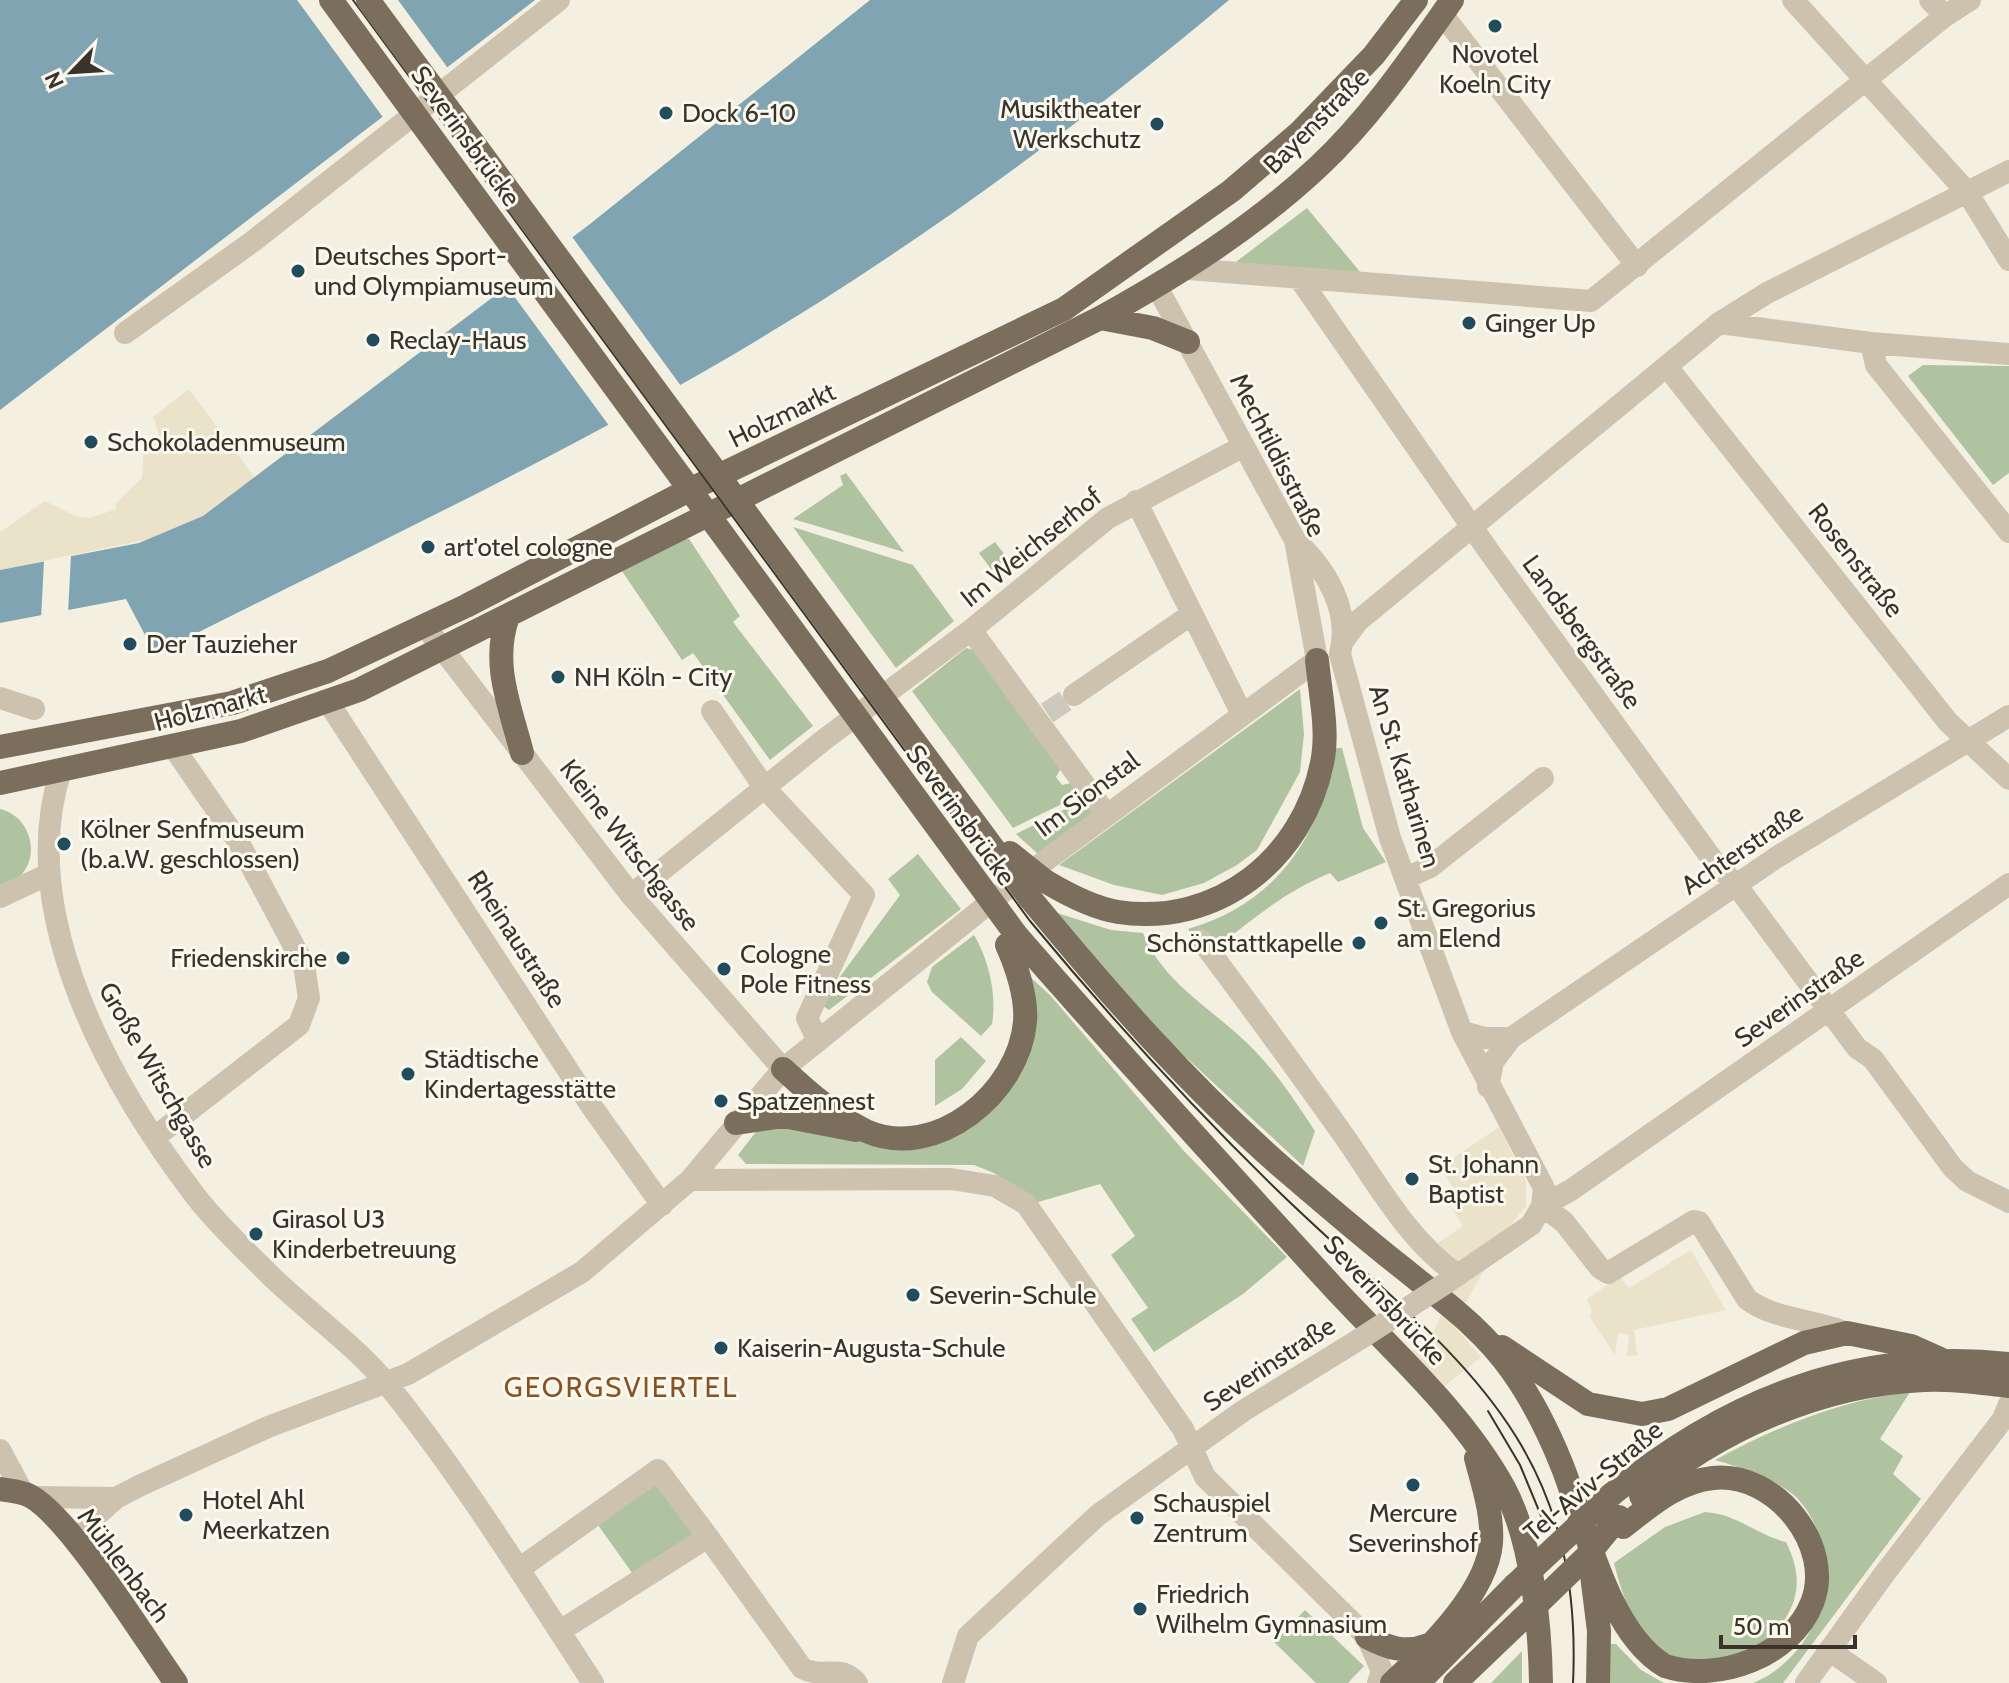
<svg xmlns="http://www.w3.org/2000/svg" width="2009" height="1683" font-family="Cabin,sans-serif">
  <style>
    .green { fill: #b0c3a1 }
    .plaza { fill: #ebe3c9 }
    .water { fill: #80a4b1 }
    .pier { fill: #f3efe1 }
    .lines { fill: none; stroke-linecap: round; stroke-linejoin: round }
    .minor-tunnel { stroke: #cec9bd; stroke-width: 22; stroke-dasharray: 22 11; stroke-linecap: butt }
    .minor { stroke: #ccc2ad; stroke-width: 22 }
    .major { stroke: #7c6e5d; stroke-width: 24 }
    .tram { stroke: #3a332b; stroke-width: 2 }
    .minor-bridge { stroke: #ccc2ad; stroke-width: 22 }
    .major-bridge { stroke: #7c6e5d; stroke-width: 24 }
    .poi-dot { fill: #204c5c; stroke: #fbf8ee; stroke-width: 3 }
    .labels { text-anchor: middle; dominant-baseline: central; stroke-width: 6; stroke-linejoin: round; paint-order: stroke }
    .poi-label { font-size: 26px; fill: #3a332b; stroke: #fbf8ee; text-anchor: start }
    .street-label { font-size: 26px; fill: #3a332b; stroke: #fbf8ee }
    .neighbourhood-label { font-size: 28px; letter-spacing: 2px; fill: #895224; stroke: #fbf8ee }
  </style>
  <rect width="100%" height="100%" fill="#f3efe1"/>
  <path class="green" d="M1307 208 1361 273 1228 268Z
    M1923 365 2009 366V473L1993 485 1908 376Z
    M846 473 904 552 793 519 843 485 840 476Z
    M793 527 913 565 954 621 896 668Z
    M680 539H689L740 616 733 622 813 726 770 760 693 653 682 660 620 568Z
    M995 542 1015 568 1000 581 979 553Z
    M966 648 977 651 1061 768 1056 777 1062 785 1076 782 1084 793 1013 828 912 691Z
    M1300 689 1304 734 1300 772 1257 850 1237 865 1204 883 1162 895 1114 885 1059 865Z
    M1332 748H1342L1363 828 1386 862 1338 882 1330 873C1286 891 1251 920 1215 949L1192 936 1188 929C1275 904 1324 836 1332 748Z
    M1087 798 1097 813 1039 855 1016 834Z
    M0 809C28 815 41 851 22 874 16 880 7 884 0 887Z
    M918 854 961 909 829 1010 820 1004 900 895 888 879Z
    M1051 911 1111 930 1143 933C1164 986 1219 1012 1256 1052 1279 1076 1297 1104 1315 1131L1303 1166 1163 1036Z
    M974 935C989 960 997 995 992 1024L981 1036 932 992 927 982 932 967Z
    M1028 975 1050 995 1183 1150 1287 1257 1243 1294 1154 1352 1131 1319 1148 1308 1111 1255 1135 1236 1100 1184 1035 1203 994 1173 974 1165 746 1164 738 1155 762 1124 899 1148 921 1149 949 1139 1005 1090Z
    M961 1037 986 1061 962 1089 935 1106V1060Z
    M1910 1392 1880 1439 1903 1456 1893 1474 1921 1499 1783 1683H1753C1824 1653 1850 1558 1798 1499 1783 1482 1737 1466 1715 1460 1776 1427 1841 1400 1910 1392Z
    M663 1478 704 1532 635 1577 598 1525Z
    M1705 1512C1737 1514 1757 1535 1786 1542 1812 1594 1787 1622 1752 1658 1730 1659 1704 1665 1682 1662 1642 1657 1622 1596 1614 1563L1665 1527Z
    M1305 1610 1364 1666 1348 1683H1316L1274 1642Z
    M1609 1644H1616L1641 1670 1664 1683H1609Z
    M1522 1651V1683H1491Z"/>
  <path class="plaza" d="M189 389 255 478 203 516 159 537 0 570V532L45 501 76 516 89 518 117 509 115 504 142 478 144 449 159 435 153 417Z
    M1499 1127 1526 1181V1206L1507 1230 1453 1325 1481 1357 1445 1386 1410 1350 1425 1351 1467 1257 1455 1263 1432 1247 1463 1226 1453 1210 1463 1203 1440 1167Z
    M1691 1250 1726 1310 1634 1330 1637 1355 1627 1356 1629 1335 1618 1333 1615 1355 1589 1316 1592 1313 1587 1299 1620 1276 1629 1288Z"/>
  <path class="water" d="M0 0H535L0 410Z
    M870 0H1229C1099 109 964 210 821 301 609 435 379 541 155 654L126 599 0 623V570L139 543 203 516 590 224Z"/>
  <path class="pier" d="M297 0H398L450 71 385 120Z
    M570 234 681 386 610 427 505 284Z
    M71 555 68 614 41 619 44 561Z"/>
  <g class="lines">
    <path class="minor-tunnel" d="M1047 713 1074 695"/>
    <path class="minor" d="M1793 0 1967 192 2009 260
      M1930 0 1945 16
      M1442 14 1637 266
      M1188 269 1591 301 1945 16 1970 0
      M1299 278 1488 550 1715 863 1737 886 1857 1048 1873 1059 1953 1168 1967 1181 2009 1202
      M1719 323 1871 343 2009 354
      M125 333 252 242 559 0
      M1871 343 1876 365 2009 532
      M1668 368 1948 722 2009 779
      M1136 501 1242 714
      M1296 541C1327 570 1351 611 1340 654L1390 838 1462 1032 1544 1188 1542 1206 1531 1225 1446 1283
      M425 626 631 895 783 1069
      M971 630 1106 814
      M1344 640 1358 621 1719 323 1767 293 2009 171
      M1074 695 1192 614
      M0 698 34 709
      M328 702 592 1107 662 1205
      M712 711 764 787 864 895 807 1018 818 1041
      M61 770C14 914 111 1086 197 1198 219 1226 247 1252 272 1277 308 1312 356 1346 387 1384 463 1478 527 1582 593 1683
      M1406 878 1430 867 1543 778
      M631 895 825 739 971 630 1108 518 1242 447
      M0 897 49 874
      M1201 940C1249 1004 1296 1068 1342 1133 1376 1181 1408 1241 1458 1275
      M1462 1032 1485 1038H1511
      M1488 1087 1493 1062 1511 1038 1777 857 2009 716
      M155 1137 299 1025 309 998 304 965 238 841 174 748
      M690 1180 951 1179 995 1186 1026 1204 1183 1429 1205 1477 1367 1637 1382 1671 1378 1683
      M1542 1206 1571 1190 2009 884
      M1542 1206 1564 1222 1600 1268 1608 1273 1694 1221 1699 1222 1747 1299C1774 1320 1815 1319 1847 1333
      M0 1450 23 1493
      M32 1497 116 1498
      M708 1537 802 1668C825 1680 840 1663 857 1683
      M77 1544 88 1523 116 1498 139 1486 268 1427 408 1374 582 1272 690 1180 783 1069 1003 892 1317 660 1295 540 1157 287
      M519 1569 658 1470 708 1537 560 1631
      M1829 1650 1876 1683
      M953 1683 968 1636 1098 1515 1243 1411 1363 1337
      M1806 1683 1882 1577 2003 1419 2009 1404"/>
    <path class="major" d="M1100 318 1153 328 1188 342
      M508 616C491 664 510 706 522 753
      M0 747 232 703 328 671 466 606 687 491 1064 309 1231 191 1299 133 1374 55 1416 0
      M0 783 241 731 359 690 1100 318C1178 275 1254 227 1319 166 1371 117 1411 58 1452 0
      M1045 881C1065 893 1094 908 1118 912 1217 927 1303 859 1322 763 1329 731 1320 693 1317 660
      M1029 897C1109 994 1189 1086 1284 1169 1324 1203 1363 1237 1404 1269 1443 1301 1483 1329 1512 1371 1532 1399 1548 1431 1561 1463 1585 1522 1607 1632 1665 1666 1719 1683 1791 1656 1812 1603 1835 1546 1775 1471 1713 1478 1676 1482 1650 1506 1623 1527
      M1017 936C1120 1054 1226 1170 1332 1286 1391 1350 1461 1410 1504 1488 1532 1540 1540 1625 1541 1683
      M783 1069C807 1091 836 1117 866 1131 936 1162 1019 1092 1025 1022 1027 998 1017 967 1007 945
      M736 1123 783 1116 856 1130
      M1502 1347 1588 1404 1642 1414 1668 1409 1804 1343 1847 1333 1911 1346 1940 1359
      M0 1489C10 1491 21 1491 30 1496 70 1517 146 1641 176 1683
      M1611 1495C1728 1399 1856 1348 2009 1364
      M1641 1496C1716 1430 1823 1384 1924 1380 1952 1378 1981 1383 2009 1386
      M1591 1567 1599 1631 1598 1683
      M1367 1637C1388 1648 1406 1654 1428 1645
      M1392 1683C1427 1651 1487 1593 1491 1543 1493 1514 1483 1485 1476 1458
      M1418 1683 1515 1585
      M1455 1683 1521 1620"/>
    <path class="tram" d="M353 0 1030 921C1108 1015 1188 1103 1275 1188 1438 1347 1585 1426 1573 1683
      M1488 1411 1520 1465 1542 1518"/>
    <path class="minor-bridge" d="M1363 1337 1446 1283"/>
    <path class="major-bridge" d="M331 0 1017 936
      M368 0 1029 897
      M1010 853 1045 881
      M1515 1585 1611 1495
      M1521 1620 1587 1556 1619 1517"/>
  </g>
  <g class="poi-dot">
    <circle cx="1495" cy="26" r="8"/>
    <circle cx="666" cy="113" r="8"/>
    <circle cx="1157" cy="124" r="8"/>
    <circle cx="298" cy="271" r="8"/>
    <circle cx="1469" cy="323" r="8"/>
    <circle cx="373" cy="340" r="8"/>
    <circle cx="91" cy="442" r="8"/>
    <circle cx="428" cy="547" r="8"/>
    <circle cx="130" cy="644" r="8"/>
    <circle cx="558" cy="677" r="8"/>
    <circle cx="64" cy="844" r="8"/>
    <circle cx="1381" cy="923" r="8"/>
    <circle cx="1359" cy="943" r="8"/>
    <circle cx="343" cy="958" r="8"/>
    <circle cx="724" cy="969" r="8"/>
    <circle cx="408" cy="1074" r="8"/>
    <circle cx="721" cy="1101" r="8"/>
    <circle cx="1412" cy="1179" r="8"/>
    <circle cx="256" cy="1234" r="8"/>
    <circle cx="913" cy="1295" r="8"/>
    <circle cx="721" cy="1348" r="8"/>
    <circle cx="1413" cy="1485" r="8"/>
    <circle cx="186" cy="1515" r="8"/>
    <circle cx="1137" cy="1518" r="8"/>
    <circle cx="1140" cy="1609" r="8"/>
  </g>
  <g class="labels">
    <g class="poi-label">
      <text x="1495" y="54" text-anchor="middle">Novotel<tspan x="1495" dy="30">Koeln City</tspan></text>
      <text x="1141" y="109" text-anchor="end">Musiktheater<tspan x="1141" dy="30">Werkschutz</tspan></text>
      <text x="682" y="113">Dock 6-10</text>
      <text x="314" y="256">Deutsches Sport-<tspan x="314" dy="30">und Olympiamuseum</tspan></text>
      <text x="1485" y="323">Ginger Up</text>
      <text x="389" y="340">Reclay-Haus</text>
      <text x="107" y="442">Schokoladenmuseum</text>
      <text x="444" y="547">art'otel cologne</text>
      <text x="146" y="644">Der Tauzieher</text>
      <text x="574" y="677">NH Köln - City</text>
      <text x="80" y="829">Kölner Senfmuseum<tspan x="80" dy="30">(b.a.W. geschlossen)</tspan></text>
      <text x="1397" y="908">St. Gregorius<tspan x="1397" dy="30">am Elend</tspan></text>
      <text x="1343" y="943" text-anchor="end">Schönstattkapelle</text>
      <text x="740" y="954">Cologne<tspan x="740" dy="30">Pole Fitness</tspan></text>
      <text x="327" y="958" text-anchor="end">Friedenskirche</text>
      <text x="424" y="1059">Städtische<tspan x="424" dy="30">Kindertagesstätte</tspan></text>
      <text x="737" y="1101">Spatzennest</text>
      <text x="1428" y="1164">St. Johann<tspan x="1428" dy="30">Baptist</tspan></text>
      <text x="272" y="1219">Girasol U3<tspan x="272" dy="30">Kinderbetreuung</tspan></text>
      <text x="929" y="1295">Severin-Schule</text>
      <text x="737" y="1348">Kaiserin-Augusta-Schule</text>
      <text x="202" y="1500">Hotel Ahl<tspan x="202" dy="30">Meerkatzen</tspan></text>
      <text x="1153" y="1503">Schauspiel<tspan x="1153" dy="30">Zentrum</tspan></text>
      <text x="1413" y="1513" text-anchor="middle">Mercure<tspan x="1413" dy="30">Severinshof</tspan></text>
      <text x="1156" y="1594">Friedrich<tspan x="1156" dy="30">Wilhelm Gymnasium</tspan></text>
    </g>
    <g class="street-label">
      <text transform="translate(1316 121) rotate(-45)">Bayenstraße</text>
      <text transform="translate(466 136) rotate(54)">Severinsbrücke</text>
      <text transform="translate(782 415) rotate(-26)">Holzmarkt</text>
      <text transform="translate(1278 455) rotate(63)">Mechtildisstraße</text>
      <text transform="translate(1031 547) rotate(-39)">Im Weichserhof</text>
      <text transform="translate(1856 560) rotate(52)">Rosenstraße</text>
      <text transform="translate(1582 632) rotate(54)">Landsbergstraße</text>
      <text transform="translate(210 708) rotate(-15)">Holzmarkt</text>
      <text transform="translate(1405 776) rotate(73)">An St. Katharinen</text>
      <text transform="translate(1087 794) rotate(-37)">Im Sionstal</text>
      <text transform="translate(961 815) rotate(54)">Severinsbrücke</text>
      <text transform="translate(630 845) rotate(52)">Kleine Witschgasse</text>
      <text transform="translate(1742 849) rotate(-34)">Achterstraße</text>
      <text transform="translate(517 939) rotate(57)">Rheinaustraße</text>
      <text transform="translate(1799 998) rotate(-35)">Severinstraße</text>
      <text transform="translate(158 1075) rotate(60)">Große Witschgasse</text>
      <text transform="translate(1385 1300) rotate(47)">Severinsbrücke</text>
      <text transform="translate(1269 1364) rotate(-33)">Severinstraße</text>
      <text transform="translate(1593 1481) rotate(-40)">Tel-Aviv-Straße</text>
      <text transform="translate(124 1565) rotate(53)">Mühlenbach</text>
    </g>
    <g class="neighbourhood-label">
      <text x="621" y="1387">GEORGSVIERTEL</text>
    </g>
  </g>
  <g transform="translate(72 72) rotate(245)" stroke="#fbf8ee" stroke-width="6" paint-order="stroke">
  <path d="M0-6L14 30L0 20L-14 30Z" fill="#3a332b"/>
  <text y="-12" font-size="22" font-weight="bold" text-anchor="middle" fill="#3a332b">N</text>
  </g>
  <path d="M1721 1635v12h134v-12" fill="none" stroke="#3a332b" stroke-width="4"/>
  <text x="1733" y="1635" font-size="24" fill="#3a332b" stroke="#fbf8ee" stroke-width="6" paint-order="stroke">50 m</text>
</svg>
